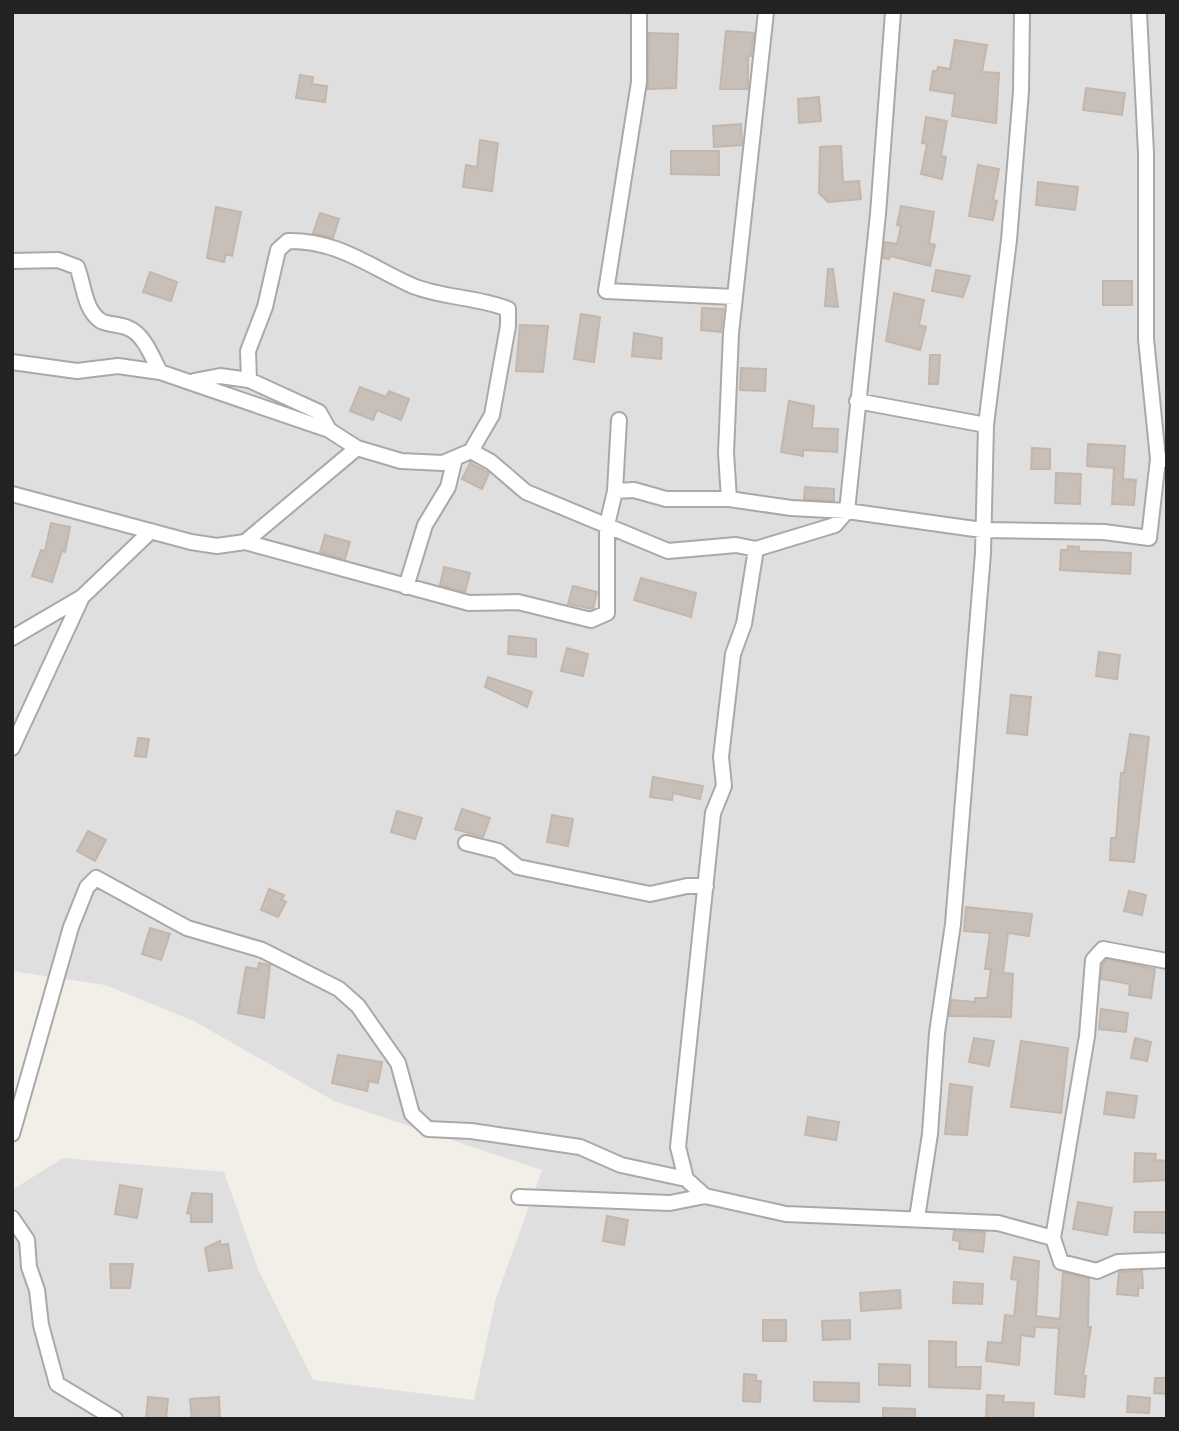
<svg xmlns="http://www.w3.org/2000/svg" width="1179" height="1431" font-family="'Roboto Condensed',sans-serif">
  <style>
    .residential { fill: #e0dfdf }
    .building { fill: #c7bfb8; stroke: #c4b6ab; stroke-width: 2 }
    .lines { fill: none; stroke-linecap: round; stroke-linejoin: round }
    .minor-casing { stroke: #a9a9a9; stroke-width: 18 }
    .minor { stroke: #fff; stroke-width: 14 }
  </style>
  <rect width="100%" height="100%" fill="#f2efe9"/>
  <path class="residential" d="M12 12H1167V1419H12V1190L63 1158 224 1172 258 1269 313 1380 474 1400 496 1298 542 1170 334 1101 194 1021 105 985 12 971Z"/>
  <path class="building" d="M726 31 754 33 751 56H748V89H720Z
    M649 33 678 34 676 88 648 89Z
    M955 40 987 45 982 72 999 73 996 123 952 116 955 94 930 90 933 71H937L938 67 950 69Z
    M300 75 313 77 312 84 327 86 325 102 296 98Z
    M1086 88 1125 93 1122 115 1083 110Z
    M819 97 821 121 799 123 798 99Z
    M926 117 947 121 941 156 946 157 942 179 921 174 927 144 922 143Z
    M741 124 742 145 714 147 713 126Z
    M480 140 498 143 492 191 463 187 466 165 477 167Z
    M841 146 843 182 859 181 861 199 828 202 819 193 820 147Z
    M671 151H719V175L671 174Z
    M978 165 999 169 993 200 997 201 993 220 969 216Z
    M1038 182 1078 187 1075 210 1036 205Z
    M901 206 934 212 929 243 935 245 930 266 890 256 889 259 883 258 885 242 897 244 901 226 897 225Z
    M216 207 241 212 232 256 226 254 224 262 207 258Z
    M320 213 339 219 333 238 313 233Z
    M828 269H833L838 307 825 306Z
    M936 270 970 276 963 297 932 291Z
    M150 272 177 282 171 301 143 292Z
    M1103 281H1132V305H1103Z
    M894 293 924 300 919 325 926 327 920 350 886 341Z
    M702 308 723 309 721 332 701 330Z
    M581 314 600 317 594 362 574 359Z
    M520 325 548 326 543 372 516 371Z
    M634 333 662 338 661 359 632 356Z
    M930 355H940L938 384H929Z
    M741 368 766 369 765 391 740 390Z
    M360 387 386 397 389 391 409 399 401 420 377 410 373 420 350 411Z
    M789 401 814 406 812 428 838 429 837 452 803 450V456L781 452Z
    M1088 444 1125 446 1123 479 1136 480 1134 505 1112 504 1114 468 1087 466Z
    M1032 448 1050 449V469H1031Z
    M470 463 489 473 482 489 462 479Z
    M1056 473 1081 474 1080 504 1055 503Z
    M805 487 834 489V501L804 499Z
    M51 523 70 527 65 552 62 551 52 582 32 576 41 550 45 551Z
    M325 535 350 542 345 559 320 552Z
    M1068 546 1079 547V551L1131 553 1130 574 1060 570 1061 550H1068Z
    M444 567 470 573 465 592 440 585Z
    M641 578 696 593 691 617 634 600Z
    M573 586 597 592 593 609 568 604Z
    M509 636 536 639V657L508 654Z
    M567 648 588 654 583 676 561 671Z
    M1099 652 1120 655 1117 679 1096 676Z
    M488 677 532 692 527 707 485 687Z
    M1011 695 1031 697 1027 735 1007 733Z
    M1130 734 1149 737 1134 862 1110 860 1111 838H1116L1121 773H1124Z
    M138 738 149 739 146 757 135 756Z
    M653 777 703 786 700 799 673 793 672 800 650 797Z
    M462 809 490 818 483 837 455 829Z
    M397 811 422 818 415 839 391 832Z
    M552 815 573 819 568 846 547 842Z
    M88 831 106 840 95 861 77 851Z
    M269 889 284 895 282 900 286 902 278 917 261 910Z
    M1129 891 1146 895 1142 915 1124 911Z
    M966 907 1032 914 1029 936 1008 933 1003 973 1013 974 1011 1017 949 1016 952 1000 975 1002V998H987L991 969H985L990 933 964 931Z
    M150 928 170 934 161 960 142 954Z
    M1107 959 1155 969 1151 998 1129 995 1130 984 1101 979 1103 964Z
    M259 963 270 965 264 1018 238 1013 246 967 258 969Z
    M1101 1009 1128 1013 1126 1032 1099 1029Z
    M974 1038 994 1041 989 1066 969 1062Z
    M1135 1038 1151 1042 1147 1061 1131 1058Z
    M1021 1041 1068 1048 1061 1113 1011 1107Z
    M338 1055 382 1062 378 1083 369 1081 367 1091 332 1083Z
    M950 1084 972 1087 967 1135 945 1134Z
    M1107 1092 1137 1096 1134 1118 1104 1114Z
    M808 1117 839 1122 836 1140 805 1135Z
    M1135 1153 1156 1154 1155 1160 1167 1161V1180L1134 1182Z
    M120 1185 142 1189 137 1218 115 1214Z
    M192 1193 212 1194V1222H191V1214L187 1213Z
    M1078 1202 1112 1208 1107 1235 1073 1229Z
    M1135 1212H1167V1233L1134 1232Z
    M607 1216 628 1220 624 1245 603 1241Z
    M954 1231 985 1232 983 1252 959 1249 960 1241 953 1240Z
    M220 1241 221 1245 228 1244 232 1268 209 1271 205 1248Z
    M1014 1257 1039 1261 1036 1316 1060 1319 1063 1272 1089 1279 1088 1327H1091L1083 1376H1086L1084 1397 1055 1394 1059 1328 1035 1327 1034 1337 1021 1335 1019 1365 986 1361 988 1342 1002 1343 1005 1315 1014 1316 1018 1280 1011 1279Z
    M110 1264H133L130 1288H111Z
    M1142 1271 1143 1288H1138V1296L1117 1294 1119 1272Z
    M954 1282 983 1284 982 1304 953 1303Z
    M900 1290 901 1308 861 1311 860 1293Z
    M763 1320H786V1341H763Z
    M850 1320V1339L823 1340 822 1321Z
    M929 1341 956 1342V1367H981L980 1389 929 1387Z
    M879 1364 910 1365V1386L879 1385Z
    M744 1374 756 1375V1381H761L760 1402 743 1401Z
    M1155 1378H1167V1394L1154 1393Z
    M814 1382 859 1383V1402L814 1401Z
    M987 1395 1004 1396 1003 1402 1034 1403 1033 1419H986Z
    M1128 1396 1150 1398 1149 1413 1127 1412Z
    M148 1397 168 1399 166 1419H146Z
    M219 1397 220 1417 192 1419 190 1399Z
    M883 1408 915 1409V1419H883Z"/>
  <g class="lines">
    <defs>
      <path id="minor" d="M639 12V82L606 291 735 297
        M1139 12 1146 153V339L1158 459
        M12 261 58 260 77 267C84 284 84 310 101 321 109 325 120 324 128 328 144 334 152 357 160 372
        M12 362 77 371 118 366 160 372 329 430 357 448 401 461 443 463 471 451 491 462 526 492 668 551 736 545 756 549 835 525 847 511 878 214 893 12
        M249 380 248 351 265 307 278 250 288 241C338 240 370 267 413 286 443 298 478 297 508 309V326L492 415 471 451
        M194 381 220 376 249 380 319 412 329 430
        M857 401 986 425
        M615 491 634 490 666 499H729L791 508 847 511 982 530 1104 532 1149 538 1158 459 1167 460
        M12 494 191 542 217 546 245 542 469 603 518 602 591 620 607 613V525L615 491 619 420
        M729 499 726 453 731 333 766 12
        M245 542 357 448
        M406 587 425 525 448 487 455 458
        M12 638 82 597
        M12 748 82 597 151 531
        M466 843 498 851 518 867 650 894 687 886H706
        M12 1134 71 927 87 887 96 878 187 928 262 950 339 989 358 1006 398 1063 412 1114 428 1129 471 1131 580 1147 621 1165 686 1179
        M705 1196 686 1179 678 1147 713 813 724 786 721 757 733 654 744 624 756 549
        M519 1197 670 1203 705 1196 786 1214 998 1223 1053 1238 1061 1262 1097 1271 1118 1262 1167 1260
        M12 1218 27 1240 29 1267 37 1290 41 1325 57 1384 115 1419
        M917 1218 930 1134 937 1033 953 924 983 553 986 425 1009 240 1021 91 1022 12
        M1053 1238 1087 1036 1093 960 1103 949 1167 961"/>
    </defs>
    <use href="#minor" class="minor-casing"/>
    <use href="#minor" class="minor"/>
  </g>
  <rect width="1179" height="1431" fill="none" stroke="#222222" stroke-width="28"/>
</svg>
